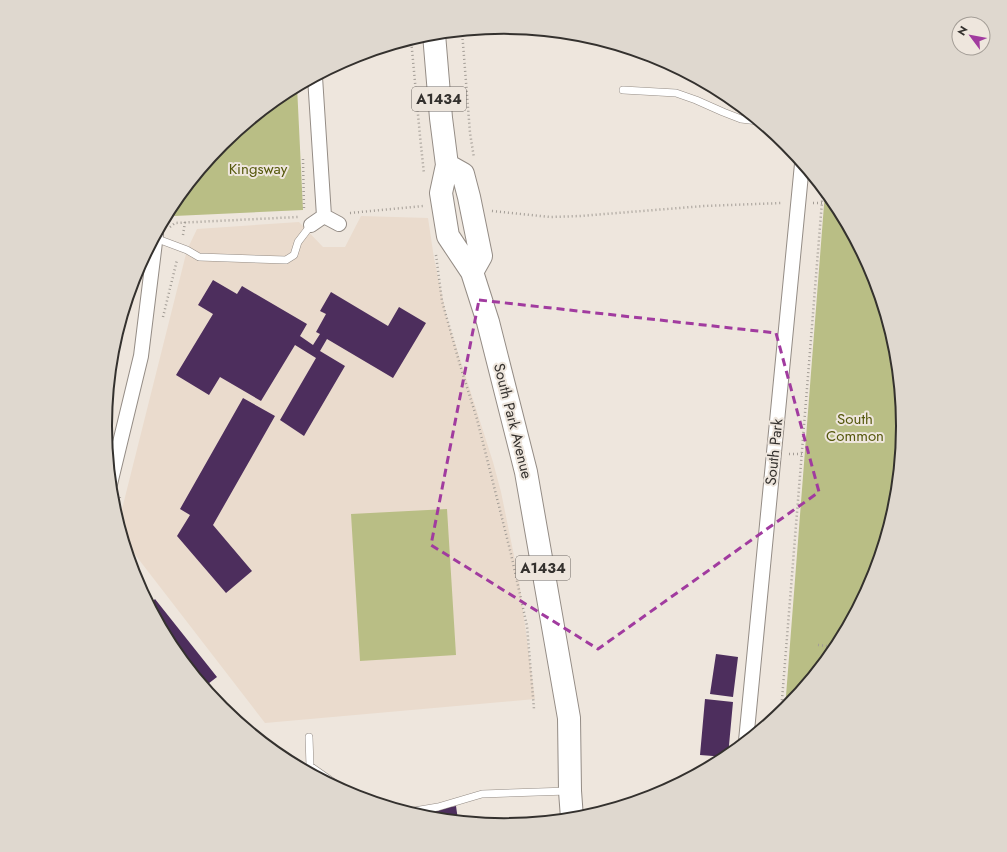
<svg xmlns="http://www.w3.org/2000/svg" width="1007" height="852" font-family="Jost,sans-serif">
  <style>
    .built { fill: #eadbcd }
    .green { fill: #b9be85 }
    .building { fill: #4d2e5d }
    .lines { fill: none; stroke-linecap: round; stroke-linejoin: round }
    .service-casing { stroke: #948c85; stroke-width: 8 }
    .minor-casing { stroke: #948c85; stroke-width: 16 }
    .primary-casing { stroke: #948c85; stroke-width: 24 }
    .path { stroke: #a39d96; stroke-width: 2.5; stroke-dasharray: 1 3; stroke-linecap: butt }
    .service { stroke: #fff; stroke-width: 7 }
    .minor { stroke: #fff; stroke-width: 14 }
    .primary { stroke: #fff; stroke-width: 22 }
    .marked { fill: none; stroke: #a13b9f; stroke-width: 3; stroke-dasharray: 8 5; stroke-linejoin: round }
    .labels { text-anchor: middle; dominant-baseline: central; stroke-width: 4; stroke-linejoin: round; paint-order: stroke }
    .shield { fill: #eee6dd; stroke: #6c6762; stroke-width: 1 }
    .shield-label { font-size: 14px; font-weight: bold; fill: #34312e }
    .park-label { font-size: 15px; fill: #55580c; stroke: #eee6dd }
    .street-label { font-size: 15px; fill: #34312e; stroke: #eee6dd }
    .rim { fill: none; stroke: #34312e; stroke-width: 2 }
  </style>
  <rect width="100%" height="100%" fill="#eee6dd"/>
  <path class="built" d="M361 216 428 218 434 258 447 318 493 462 501 492 519 580 535 699 265 723 123 539 118 525 187 250 197 229 299 222 323 247H345Z"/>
  <path class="green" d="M297 86 303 210 174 216 177 198 222 144 282 94Z
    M825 192 835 205 872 274 895 348 902 426 895 504 872 579 835 648 785 709Z
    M447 509 456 655 360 661 351 514Z"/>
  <path class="building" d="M213 280 237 294 242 286 307 324 300 336 313 345 320 334 316 332 326 314 320 311 331 292 388 326 399 307 426 323 393 378 327 339 320 351 345 366 304 436 280 420 316 358 295 345 261 401 220 377 209 395 176 375 213 314 198 305Z
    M243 398 275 416 213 525 252 571 226 593 177 536 190 515 180 509Z
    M155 599 217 677 204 687 172 647 149 605Z
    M716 654 738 657 733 697 710 694Z
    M705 699 733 702 728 756 726 757 700 755Z
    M456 806 458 820 436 818V809Z"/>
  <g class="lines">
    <defs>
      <path id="service" d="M623 90 676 93 696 100 723 112 741 119 758 121
        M155 238 187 250 199 257 286 260 294 255 298 242 311 225
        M309 737 310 766 350 794
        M408 812 438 807 482 794 568 791"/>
      <path id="minor" d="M315 77 324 216
        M311 225 324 216 339 224
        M110 484 141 356 156 234
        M746 741 802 164"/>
      <path id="primary" d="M434 34 441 118 447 165 441 193 446 224 448 236 472 272 488 322 526 472 569 718 570 791 572 818
        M447 165 463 174 469 197 481 256 472 272"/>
    </defs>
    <use href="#service" class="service-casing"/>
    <use href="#minor" class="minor-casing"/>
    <use href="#primary" class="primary-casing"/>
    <path class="path" d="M462 31 470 133 474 158
      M411 39 420 136 424 174
      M303 159 304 210
      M813 203H835
      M492 211 550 217 580 216 704 206 782 203
      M350 213 423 206
      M170 227 175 223 298 217
      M183 235 185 222
      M436 255 442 301 460 365 477 419 511 554 527 626 534 709
      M163 317 177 260
      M789 454H805
      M115 513 120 497
      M818 645 836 647
      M781 712 823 189"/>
    <use href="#service" class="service"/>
    <use href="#minor" class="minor"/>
    <use href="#primary" class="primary"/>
  </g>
  <path class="marked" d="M479 300 776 333 819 492 598 649 431 545Z"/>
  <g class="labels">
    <g class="shield">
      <rect x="412" y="87" width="54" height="24" rx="3"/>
      <rect x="516" y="556" width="54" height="24" rx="3"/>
    </g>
    <g class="shield-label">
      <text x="439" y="99">A1434</text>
      <text x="543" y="568">A1434</text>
    </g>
    <g class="park-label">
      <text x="258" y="169">Kingsway</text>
      <text x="855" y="419">South<tspan x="855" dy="17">Common</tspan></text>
    </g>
    <g class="street-label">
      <text transform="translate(513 421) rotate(76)">South Park Avenue</text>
      <text transform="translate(774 452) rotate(-84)">South Park</text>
    </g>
  </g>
  <path d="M0 0H1007V852H0ZM112 426a392 392 0 1 1 784 0a392 392 0 1 1-784 0Z" fill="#dfd8cf" fill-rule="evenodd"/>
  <path class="rim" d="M112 426a392 392 0 1 1 784 0a392 392 0 1 1-784 0Z"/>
  <g transform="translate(971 36) rotate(302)"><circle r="19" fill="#eee6dd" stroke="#a49e97"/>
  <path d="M0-3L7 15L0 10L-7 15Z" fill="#a13b9f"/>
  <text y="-6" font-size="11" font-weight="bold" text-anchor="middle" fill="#34312e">N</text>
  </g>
</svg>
